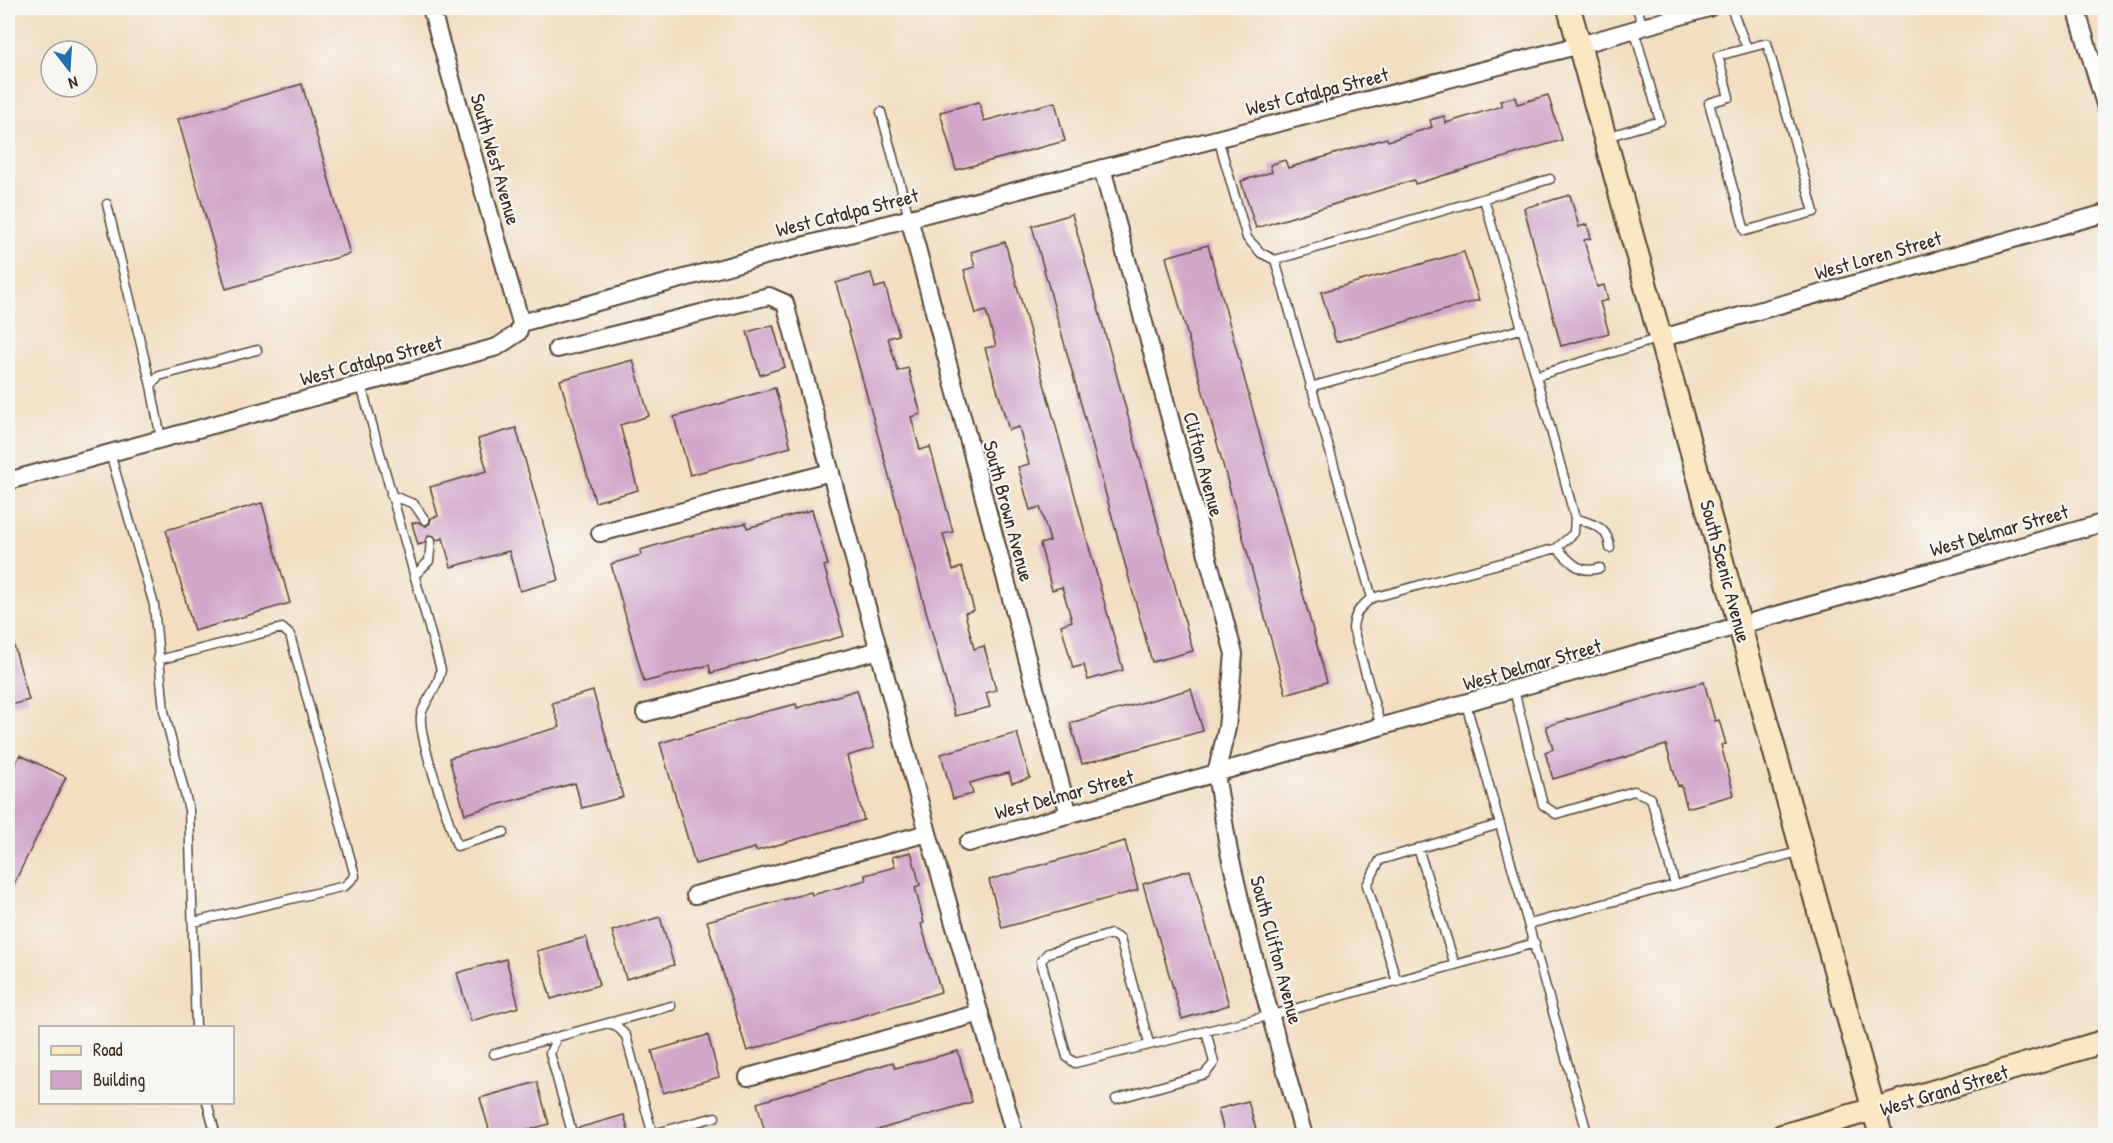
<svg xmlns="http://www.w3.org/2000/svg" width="2113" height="1143" font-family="'Patrick Hand',sans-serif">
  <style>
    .building { fill: #d0a7ca }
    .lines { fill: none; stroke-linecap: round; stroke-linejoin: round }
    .lane-casing { stroke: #564536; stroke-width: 11 }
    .street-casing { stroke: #564536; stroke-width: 20 }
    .secondary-casing { stroke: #564536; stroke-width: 26 }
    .lane { stroke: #fff; stroke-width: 8 }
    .street { stroke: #fff; stroke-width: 16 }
    .secondary { stroke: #fae7c3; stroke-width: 22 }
    .labels { text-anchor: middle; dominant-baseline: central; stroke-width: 4.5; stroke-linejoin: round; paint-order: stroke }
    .street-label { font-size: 20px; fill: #3b2a1e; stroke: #f6f6f2 }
  </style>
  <rect width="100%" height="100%" fill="#f6f6f2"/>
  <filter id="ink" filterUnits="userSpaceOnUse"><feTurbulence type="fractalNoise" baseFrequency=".0167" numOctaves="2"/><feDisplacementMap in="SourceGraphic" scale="12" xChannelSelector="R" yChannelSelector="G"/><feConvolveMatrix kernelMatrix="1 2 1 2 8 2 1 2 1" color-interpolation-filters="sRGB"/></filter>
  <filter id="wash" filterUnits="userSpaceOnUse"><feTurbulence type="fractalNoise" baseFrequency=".008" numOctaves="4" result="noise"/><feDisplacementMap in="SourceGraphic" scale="24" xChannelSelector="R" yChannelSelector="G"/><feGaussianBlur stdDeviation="1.35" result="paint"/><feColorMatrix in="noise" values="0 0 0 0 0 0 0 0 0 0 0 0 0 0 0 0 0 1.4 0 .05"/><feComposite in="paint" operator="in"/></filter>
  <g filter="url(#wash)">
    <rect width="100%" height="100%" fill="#f2dec1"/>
    <g id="blocks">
      <path class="building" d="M302 84 350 254 226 289 178 119Z
        M1548 95 1562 140 1415 184 1414 180 1256 228 1241 181 1272 172 1270 165 1285 160 1288 168 1387 138 1388 141 1432 127 1430 120 1444 116 1446 123 1502 106 1500 101 1515 97 1517 104Z
        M979 102 984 121 1055 102 1065 141 956 170 940 112Z
        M1570 195 1579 227 1587 224 1591 238 1584 240 1597 287 1604 285 1608 300 1600 302 1609 333 1561 346 1524 208Z
        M1072 214 1193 651 1152 662 1032 226Z
        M1005 242 1123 670 1088 680 1084 665 1073 668 1061 625 1072 621 1062 587 1052 590 1040 544 1050 541 1040 507 1030 510 1018 467 1029 464 1019 427 1009 430 985 348 996 346 986 311 976 314 964 270 975 267 971 252Z
        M1208 245 1327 682 1286 694 1166 257Z
        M1464 252 1479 300 1336 342 1321 292Z
        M871 273 875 288 885 285 899 335 888 338 898 371 908 368 921 414 911 417 920 450 930 447 953 532 943 534 953 570 962 567 974 610 965 613 974 649 984 646 996 690 986 693 990 707 955 716 836 283Z
        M773 325 785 367 760 375 747 332Z
        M633 360 649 416 620 425 638 490 595 502 560 380Z
        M775 388 791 447 690 475 674 417Z
        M516 428 559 580 520 591 509 551 451 567 443 538 437 540 434 536 429 535 424 543 418 545 412 523 418 522 426 526 430 523 431 518 438 516 430 487 487 471 478 439Z
        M262 503 290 603 194 631 166 530Z
        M812 510 828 565 824 566 844 636 711 673 709 665 644 682 611 564 641 555 640 550 681 538 746 523 747 528Z
        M8 638H12L29 700 8 706Z
        M1704 682 1715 721 1719 720 1726 744 1721 745 1734 795 1687 808 1681 785 1678 786 1666 745 1553 779 1545 752 1553 749 1546 726Z
        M1191 689 1203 731 1082 764 1070 723Z
        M857 690 874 748 847 756 864 820 756 851 755 848 695 864 660 743 764 712 796 704 797 708Z
        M593 691 623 797 582 808 575 783 465 814 449 758 560 727 552 703Z
        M1017 733 1030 778 1012 783 1009 773 987 778 970 783 973 794 953 799 941 754Z
        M20 755 66 777 8 896V780Z
        M1125 841 1138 890 1002 928 989 880Z
        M911 852 920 885 915 887 924 923 921 924 941 992 747 1051 707 921 811 892 812 895 866 880 865 875 895 867 892 857Z
        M1190 870 1229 1005 1182 1019 1143 884Z
        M660 917 674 965 626 979 612 931Z
        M586 937 599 985 551 999 537 951Z
        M506 959 519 1007 471 1021 457 973Z
        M708 1035 719 1077 663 1093 652 1051Z
        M958 1051 972 1102 857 1136H766L757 1103 893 1062 895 1068Z
        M537 1082 549 1124 507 1136H491L480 1098Z
        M1248 1101 1258 1136H1225L1218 1109Z
        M624 1115 630 1136H579L578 1128Z"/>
    </g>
  </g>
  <g filter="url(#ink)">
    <use href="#blocks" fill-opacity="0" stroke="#564536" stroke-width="1.5"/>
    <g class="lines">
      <defs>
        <path id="lane" d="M1637 8 1643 27
          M1731 8 1747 48
          M1767 43 1814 212 1745 231 1709 103 1729 97 1718 56Z
          M881 112 909 218
          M1606 137 1660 121 1634 29
          M1218 138 1247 238 1261 253 1275 260 1550 179
          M1484 199 1536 376 1660 338
          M107 204 151 386
          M1275 260 1372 598
          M361 385 441 670C438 690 422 704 421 716 418 738 449 820 457 846L504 832
          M1310 387 1521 329
          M161 439 151 386 159 376 257 350
          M110 453 154 605 164 711 189 810 196 1028
          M391 495 414 504 425 520
          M1575 518C1594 525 1608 526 1610 548
          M1557 548C1570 561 1579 575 1600 568
          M414 576 429 561 431 541
          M158 660 282 628 290 635 355 876 345 886 194 922
          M1514 690 1543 805 1556 814 1634 791 1651 798 1675 885 1802 851
          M1466 704 1588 1136
          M1381 727 1353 629C1354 613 1360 607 1372 598L1557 548 1574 533 1575 518 1536 376
          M1418 848 1455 965
          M1529 924 1675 885
          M1397 982 1367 885 1380 860 1500 824
          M608 1023 617 1026 626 1036 653 1136
          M557 1037 550 1053 573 1136
          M1149 1043 1120 939 1111 934 1048 953 1041 961 1067 1057 1075 1063 1272 1015 1535 943
          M494 1054 671 1006
          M1116 1099 1205 1074 1214 1063 1206 1030
          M207 1102 216 1136
          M653 1134 715 1117"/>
        <path id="street" d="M431 8 521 323
          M2076 8 2106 108
          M1102 168 1234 654 1227 728 1216 774 1229 852 1251 946 1304 1136
          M909 218 1069 815
          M521 323 779 252 1580 45 1709 8
          M1662 338 2106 213
          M557 349 769 296 785 303 928 833 1015 1136
          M8 481 497 347 518 333 521 323
          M600 533 831 472
          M645 713 879 650
          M968 843 2106 522
          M695 895 928 833
          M748 1077 980 1013"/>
        <path id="secondary" d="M1569 8 1881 1136
          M1782 1136 2106 1041"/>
      </defs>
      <use href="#lane" class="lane-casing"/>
      <use href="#street" class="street-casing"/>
      <use href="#secondary" class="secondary-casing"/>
      <use href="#lane" class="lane"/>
      <use href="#street" class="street"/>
      <use href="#secondary" class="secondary"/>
    </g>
  </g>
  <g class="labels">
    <g class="street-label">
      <text transform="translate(1317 91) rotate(-14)">West Catalpa Street</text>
      <text transform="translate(496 159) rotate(74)">South West Avenue</text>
      <text transform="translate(847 212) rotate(-14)">West Catalpa Street</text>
      <text transform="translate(1878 255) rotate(-16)">West Loren Street</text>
      <text transform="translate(371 360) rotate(-15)">West Catalpa Street</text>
      <text transform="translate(1204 464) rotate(75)">Clifton Avenue</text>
      <text transform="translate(1009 511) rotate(75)">South Brown Avenue</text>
      <text transform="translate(1999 530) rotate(-16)">West Delmar Street</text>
      <text transform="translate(1726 571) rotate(75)">South Scenic Avenue</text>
      <text transform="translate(1532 664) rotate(-16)">West Delmar Street</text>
      <text transform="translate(1064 794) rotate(-15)">West Delmar Street</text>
      <text transform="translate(1277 950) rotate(75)">South Clifton Avenue</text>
      <text transform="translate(1944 1090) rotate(-17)">West Grand Street</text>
    </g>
  </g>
  <rect width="2113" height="1143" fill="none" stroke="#f6f6f2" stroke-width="30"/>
  <rect x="39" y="1026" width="195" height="78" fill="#f6f6f2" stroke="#aba49d" stroke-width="1.5"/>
  <rect x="51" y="1046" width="30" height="9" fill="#fae7c3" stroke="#aba49d" stroke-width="1.5"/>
  <text x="93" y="1056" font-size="18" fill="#3b2a1e">Road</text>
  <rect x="51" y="1071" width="30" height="18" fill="#d0a7ca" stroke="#aba49d" stroke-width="1.5"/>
  <text x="93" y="1086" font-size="18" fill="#3b2a1e">Building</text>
  <g transform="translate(69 69) rotate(163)"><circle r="28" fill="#f6f6f2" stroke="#aba49d" stroke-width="1.5"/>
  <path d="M0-4.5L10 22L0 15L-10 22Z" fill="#1f6fb2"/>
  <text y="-9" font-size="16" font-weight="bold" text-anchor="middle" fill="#3b2a1e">N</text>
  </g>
</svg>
